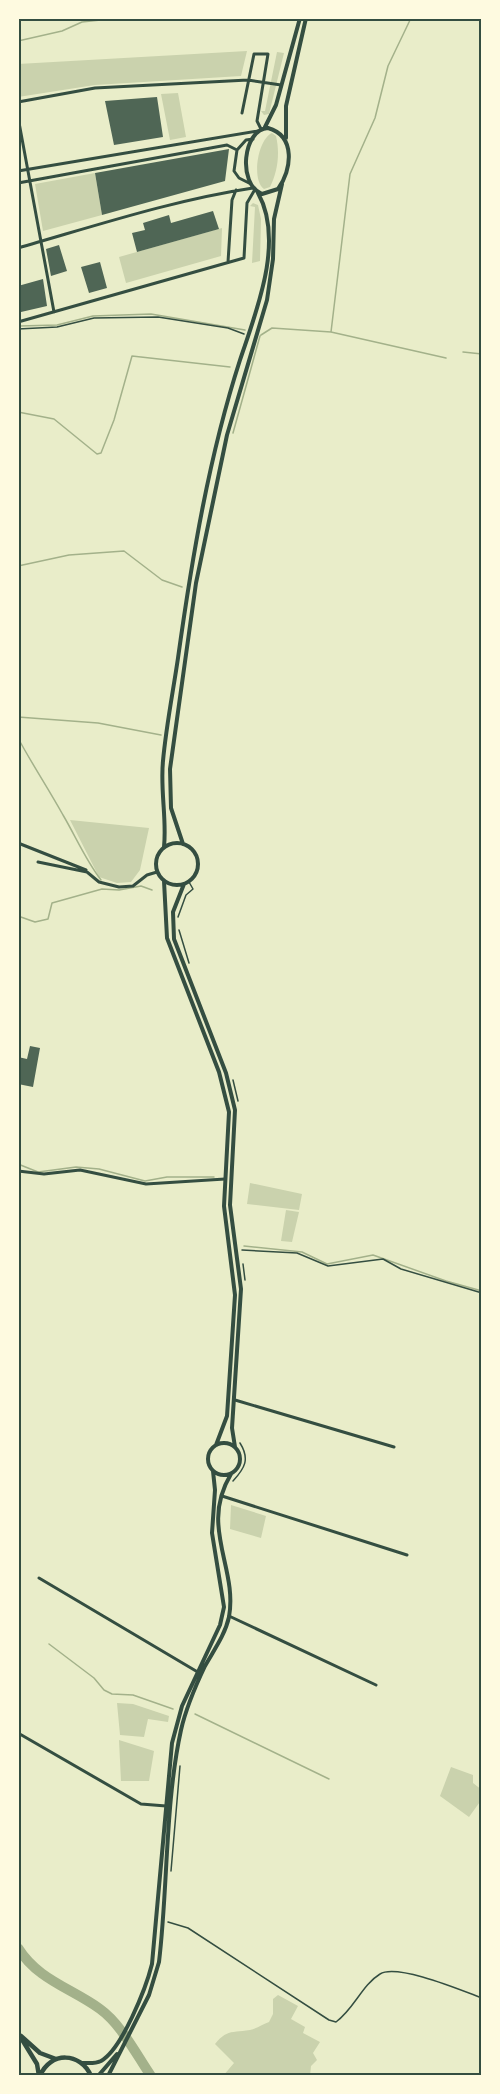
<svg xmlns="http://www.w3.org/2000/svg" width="500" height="2094" font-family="'Libre Baskerville',serif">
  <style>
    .green { fill: #cad2ad }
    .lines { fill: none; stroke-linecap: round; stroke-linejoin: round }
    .stream { stroke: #a3b18a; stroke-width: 1.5 }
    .river { stroke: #a3b18a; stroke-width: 10 }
    .building { fill: #4f6655 }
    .path { stroke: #344e41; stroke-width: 1.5 }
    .minor { stroke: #344e41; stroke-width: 3 }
    .tertiary { stroke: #344e41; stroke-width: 4 }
    .secondary { stroke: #344e41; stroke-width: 4.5 }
    .neatline { fill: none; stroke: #344e41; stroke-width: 2 }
  </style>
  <rect width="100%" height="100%" fill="#e9edc9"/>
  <path class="green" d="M247 51 241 76 95 85 18 97V64Z
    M277 52 284 53 269 114 264 115 261 111H265Z
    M178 93 186 137 170 140 161 94Z
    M272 133 276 136C280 153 278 171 270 187L264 189C251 180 258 139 272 133Z
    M95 173 102 215 43 231 35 184Z
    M253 203 258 205 261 219 260 261 252 263 255 207 250 206Z
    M222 228 221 256 126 283 119 257Z
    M70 820 149 828 140 870 131 882 117 883 99 877Z
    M250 1183 302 1194 299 1210 247 1204Z
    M286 1210 299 1212 292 1242 281 1241Z
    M231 1505 266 1516 261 1538 230 1529Z
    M117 1703 133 1704 169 1716 168 1722 148 1719 144 1737 120 1735Z
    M119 1740 154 1751 149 1781H121Z
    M451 1767 473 1775V1783L482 1790V1799L469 1817 440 1796Z
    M278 1995 298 2006 291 2019 305 2027 303 2033 320 2042 313 2053 317 2060 311 2066 310 2076H223L234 2063 215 2044C227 2029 233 2033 250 2030 256 2029 263 2024 269 2022L273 2014V1999Z"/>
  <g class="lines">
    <path class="stream" d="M18 41 62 31 82 22 119 18
      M20 326 57 325 93 316 151 314 245 330
      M331 332 350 174 375 118 388 66 411 18
      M261 335 272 328 331 332 446 358
      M463 352 482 354
      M18 412 54 419 97 454 101 453 114 420 132 356 230 367
      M233 433 260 336
      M18 566 69 555 124 551 162 580 182 587
      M18 717 98 723 161 735
      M18 738C32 764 48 788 63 815 76 837 85 859 101 880
      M18 916 35 922 48 919 52 903 102 889 119 890 141 886 152 890
      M18 1164 38 1172 76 1167 99 1169 145 1181 167 1177H214
      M244 1246 302 1252 327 1264 373 1255 446 1281 482 1291
      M49 1644 94 1678 104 1690 112 1694 133 1695 173 1709
      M195 1714 329 1779"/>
    <path class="river" d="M18 1948C38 1980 71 1988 100 2009 121 2024 136 2054 151 2076"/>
  </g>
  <path class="building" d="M157 97 163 137 114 145 105 101Z
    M229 149 225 181 102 215 95 173Z
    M213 211 219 229 137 252 132 233 145 230 143 223 169 215 171 223Z
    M59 245 67 271 51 276 46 249Z
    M100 262 107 288 89 293 81 267Z
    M43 279 47 306 21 312 18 286Z
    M30 1046 40 1048 33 1087 18 1084V1057L27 1059Z"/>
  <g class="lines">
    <path class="path" d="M18 329 57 327 94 318 158 317 228 328 244 334
      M178 917 186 895 193 889 189 882
      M179 930 189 963
      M233 1080 238 1101
      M242 1250 297 1253 328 1266 383 1259 401 1269 482 1293
      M243 1264 245 1280
      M233 1481C245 1468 250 1459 240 1443
      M171 1871 180 1766
      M168 1922 188 1928 329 2020 336 2022C354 2009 362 1985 380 1974 397 1963 463 1991 482 1998"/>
    <path class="minor" d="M18 102 95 88 248 80 281 85
      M242 113 254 54H268L257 121 261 129
      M18 117 54 312
      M18 171 258 131
      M18 183 227 145 237 150
      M249 183 239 178 234 171 237 150 246 140 253 139
      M18 248C95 226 173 200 253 188
      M228 262 232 200 236 190
      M18 322 244 258 247 203 254 191
      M18 843 86 870
      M38 862 87 872 99 882 119 887 133 886 147 875 157 872
      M18 1171 44 1174 80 1170 146 1184 225 1179
      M235 1400 394 1447
      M222 1496 407 1555
      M39 1578 196 1671
      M229 1616 376 1685
      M18 1733 141 1804 166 1806"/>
    <path class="tertiary" d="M265 127 276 105 300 18
      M268 128C296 136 292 170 278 189L262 194C237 184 243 129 268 128Z
      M286 138V106L306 18
      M156 864a21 21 0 1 1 42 0a21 21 0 1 1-42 0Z
      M183 844 171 808 170 769 196 583 227 435 267 300 273 259 274 219 282 184
      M164 847C167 819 160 790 163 761 166 727 173 692 178 658 192 558 209 456 240 360 256 312 285 241 258 193
      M164 881 167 938 219 1072 229 1112 224 1206 235 1295 227 1416 216 1445
      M184 884 173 912 174 939 226 1073 235 1110 230 1205 241 1289 232 1428 235 1447
      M208 1459a16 16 0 1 1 32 0a16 16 0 1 1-32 0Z
      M82 2063C89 2063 95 2064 101 2061 122 2049 146 1988 152 1964L172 1743 182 1706 220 1625 224 1607 212 1533 215 1490 213 1471
      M98 2076 117 2054
      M108 2076 149 1995 159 1962C168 1887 165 1803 181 1730 186 1708 195 1687 205 1666 214 1650 225 1635 229 1617 238 1567 199 1527 231 1474"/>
    <path class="secondary" d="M18 2033 37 2064 39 2076
      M21 2036 40 2053 56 2059
      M40 2076C50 2051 81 2052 91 2076"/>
  </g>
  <rect width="500" height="2094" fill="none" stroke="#fefae0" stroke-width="39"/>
  <rect x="20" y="20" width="460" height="2054" class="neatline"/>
</svg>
